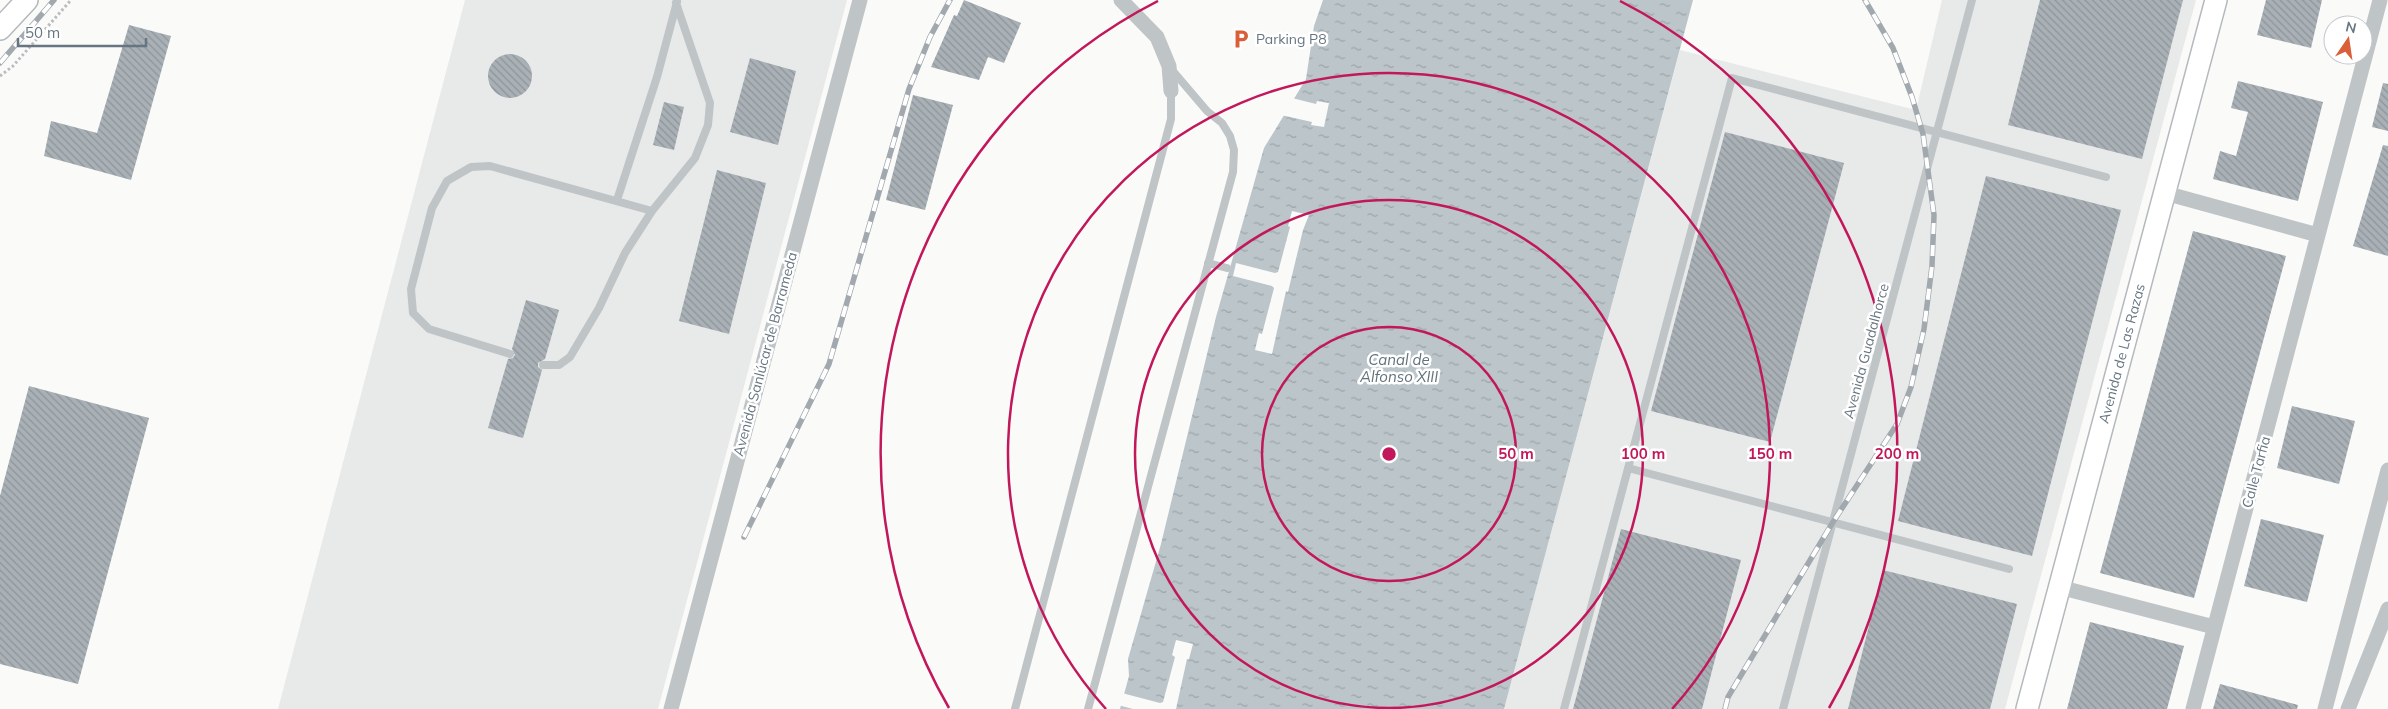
<svg xmlns="http://www.w3.org/2000/svg" width="2388" height="709" font-family="Mulish,sans-serif">
  <style>
    .built { fill: #e8e9e9 }
    .water { fill: url(#water-ripples) }
    .pier { fill: #fafaf8 }
    .building { fill: url(#building-back-hatch) }
    .lines { fill: none; stroke-linecap: round; stroke-linejoin: round }
    .secondary-casing { stroke: #b4b9be; stroke-width: 24 }
    .path { stroke: #babdc0; stroke-width: 3; stroke-dasharray: 2.5 2.5; stroke-linecap: butt }
    .lane { stroke: #bfc4c7; stroke-width: 8 }
    .street { stroke: #bfc4c7; stroke-width: 15 }
    .secondary { stroke: #fff; stroke-width: 21 }
    .rail-casing { stroke: #a1a8ae; stroke-width: 5.5 }
    .rail { stroke: #fff; stroke-width: 4; stroke-dasharray: 11; stroke-linecap: butt }
    .ring { fill: none; stroke: #c2185b; stroke-width: 2.5 }
    .labels { text-anchor: middle; dominant-baseline: central; stroke-width: 5; stroke-linejoin: round; paint-order: stroke }
    .poi-label { font-size: 14px; fill: #667581; stroke: #fff; text-anchor: start }
    .street-label { font-size: 14px; fill: #667581; stroke: #fff }
    .water-label { font-size: 15px; font-style: italic; fill: #61737b; stroke: #fff }
    .centre { fill: #c2185b; stroke: #fff; stroke-width: 2.5 }
    .ring-label { font-size: 15px; text-anchor: middle; font-weight: bold; fill: #c2185b; stroke: #fff; stroke-width: 5; stroke-linejoin: round; paint-order: stroke }
  </style>
  <defs>
    <pattern id="water-ripples" width="26" height="14" patternUnits="userSpaceOnUse" patternTransform="scale(1.25)"><rect width="26" height="14" fill="#bbc5ca"/><path d="M2 4q2-2 4 0t4 0M15 11q2-2 4 0t4 0" fill="none" stroke="#9ca5a9"/></pattern>
    <pattern id="building-back-hatch" width="6" height="6" patternUnits="userSpaceOnUse" patternTransform="scale(1.25)"><rect width="6" height="6" fill="#a9b1b7"/><path d="M-1 5l2 2M0 0l6 6M5-1l2 2" fill="none" stroke="#8d959a"/></pattern>
  </defs>
  <rect width="100%" height="100%" fill="#fafaf8"/>
  <path class="built" d="M465 0H847L658 709H278Z
    M1942 0H2196L2005 709H1504L1680 50 1916 110Z"/>
  <path class="water" d="M1323 0H1693L1504 709H1120L1129 676 1128 659 1161 544 1216 317 1264 148 1306 79 1314 26Z"/>
  <path class="pier" d="M1292 98 1316 104 1317 101 1329 103 1324 127 1311 125 1312 122 1281 115Z
    M1292 211 1309 215 1303 230 1288 292 1286 291 1272 354 1255 350 1259 333 1262 334 1274 288 1272 286 1233 276 1236 263 1275 273 1278 272 1290 227 1288 226Z
    M1176 640 1193 644 1189 659H1187L1176 709H1133L1118 705 1122 693 1160 703 1163 702 1175 657 1172 655Z"/>
  <path class="building" d="M964 0 1021 23 1004 63 988 57 979 80 931 67 954 15 957 16Z
    M2040 0H2183L2142 159 2008 125Z
    M2266 0H2322L2311 48 2257 35Z
    M129 25 171 36 131 180 44 156 51 121 97 133Z
    M488 76a22 22 0 1 1 44 0a22 22 0 1 1-44 0Z
    M750 58 796 71 778 145 730 132Z
    M2238 81 2323 102 2298 201 2213 179 2220 151 2236 156 2248 112 2231 108Z
    M2383 83 2388 84V131L2372 127Z
    M913 95 953 105 925 210 886 200Z
    M664 102 684 107 674 150 653 145Z
    M1725 132 1844 163 1770 442 1651 411Z
    M2383 145 2388 146V256L2353 246Z
    M717 170 766 183 729 334 679 321Z
    M1986 176 2121 210 2032 556 1898 521Z
    M2193 231 2286 256 2194 598 2100 573Z
    M526 300 559 310 545 359 538 363V367L542 370 523 438 488 428 508 359 513 358 515 355 512 349Z
    M29 386 149 418 78 684 0 664V496Z
    M2292 406 2355 421 2339 484 2277 468Z
    M2261 519 2324 535 2307 602 2244 586Z
    M1621 529 1741 560 1702 709H1573Z
    M1883 570 2017 604 1990 709H1848Z
    M2090 622 2184 646 2167 709H2067Z
    M2220 684 2298 705 2297 709H2213Z"/>
  <g class="lines">
    <defs>
      <g id="secondary">
        <path d="M0 29 27 0"/>
        <path id="s1" d="M2027 709 2216 0"/>
      </g>
    </defs>
    <use href="#secondary" class="secondary-casing"/>
    <path class="path" d="M0 76 13 66 71 0"/>
    <path class="lane" d="M617 200 657 77 677 2
      M652 211 695 158 708 125 710 103 676 3
      M1208 263 1227 268
      M510 354 429 329 413 313 411 289 432 208 447 181 471 167 490 166 652 211 625 253 599 308 570 357 559 365H543
      M1628 468 2009 569
      M1015 709 1171 119V91
      M1088 709 1233 172 1234 150 1230 136 1222 123 1207 111 1172 70
      M1564 709 1732 78 2106 177
      M1783 709 1972 0"/>
    <path class="street" d="M1121 0 1157 37 1169 66 1171 91
      M2165 193 2318 235
      M2059 587 2214 627
      M671 709 860 0
      M2193 709 2380 0
      M2325 709 2388 470
      M2348 709 2388 609"/>
    <use href="#secondary" class="secondary"/>
    <defs>
      <path id="rail" d="M0 63 54 0
        M744 537 829 364 909 89 930 37 950 0
        M1725 709 1728 697 1833 522 1897 424 1911 387 1924 329 1932 266 1934 215 1923 134 1912 97 1893 48 1865 0"/>
    </defs>
    <use href="#rail" class="rail-casing"/>
    <use href="#rail" class="rail"/>
  </g>
  <g class="ring">
    <circle cx="1389" cy="454" r="127"/>
    <circle cx="1389" cy="454" r="254"/>
    <path d="M1106 709A381 381 0 1 1 1672 709"/>
    <path d="M949 708A508 508 0 0 1 1158 1M1620 1A508 508 0 0 1 1829 708"/>
  </g>
  <defs>
    <symbol id="parking-bare" viewBox="-9 -9 18 18"><path d="M-3.5-5.5H1a3.5 3.5 0 0 1 0 7H-1V5.5H-3.5ZM-1-3.4V-.6H.8a1.4 1.4 0 0 0 0-2.8Z" fill="#da5e37" stroke="#fff" stroke-width="2.5" paint-order="stroke"/></symbol>
  </defs>
  <g fill-rule="evenodd">
    <use href="#parking-bare" x="1227" y="25" width="28" height="28"/>
  </g>
  <g class="labels">
    <g class="poi-label">
      <text x="1256" y="39">Parking P8</text>
    </g>
    <g class="street-label">
      <text transform="translate(1866 351) rotate(-75)">Avenida Guadalhorce</text>
      <text transform="translate(765 354) rotate(-75)">Avenida Sanlúcar de Barrameda</text>
      <text stroke="none"><textPath href="#s1" startOffset="368">Avenida de Las Razas</textPath></text>
      <text transform="translate(2256 472) rotate(-75)">Calle Tarfia</text>
    </g>
    <g class="water-label">
      <text x="1399" y="359">Canal de<tspan x="1399" dy="17">Alfonso XIII</tspan></text>
    </g>
  </g>
  <circle cx="1389" cy="454" r="8" class="centre"/>
  <g class="ring-label">
    <text x="1516" y="459">50 m</text>
    <text x="1643" y="459">100 m</text>
    <text x="1770" y="459">150 m</text>
    <text x="1897" y="459">200 m</text>
  </g>
  <g transform="translate(2348 40) rotate(13)"><circle r="24" fill="#ffffff" stroke="#c2c8cd"/>
  <path d="M0-4L9 19L0 12L-9 19Z" fill="#da5e37"/>
  <text y="-8" font-size="14" font-weight="bold" text-anchor="middle" fill="#667581">N</text>
  </g>
  <path d="M18 38v8h128v-8" fill="none" stroke="#667581" stroke-width="2.5"/>
  <text x="25" y="38" font-size="15" fill="#667581" stroke="#ffffff" stroke-width="4" paint-order="stroke">50 m</text>
</svg>
